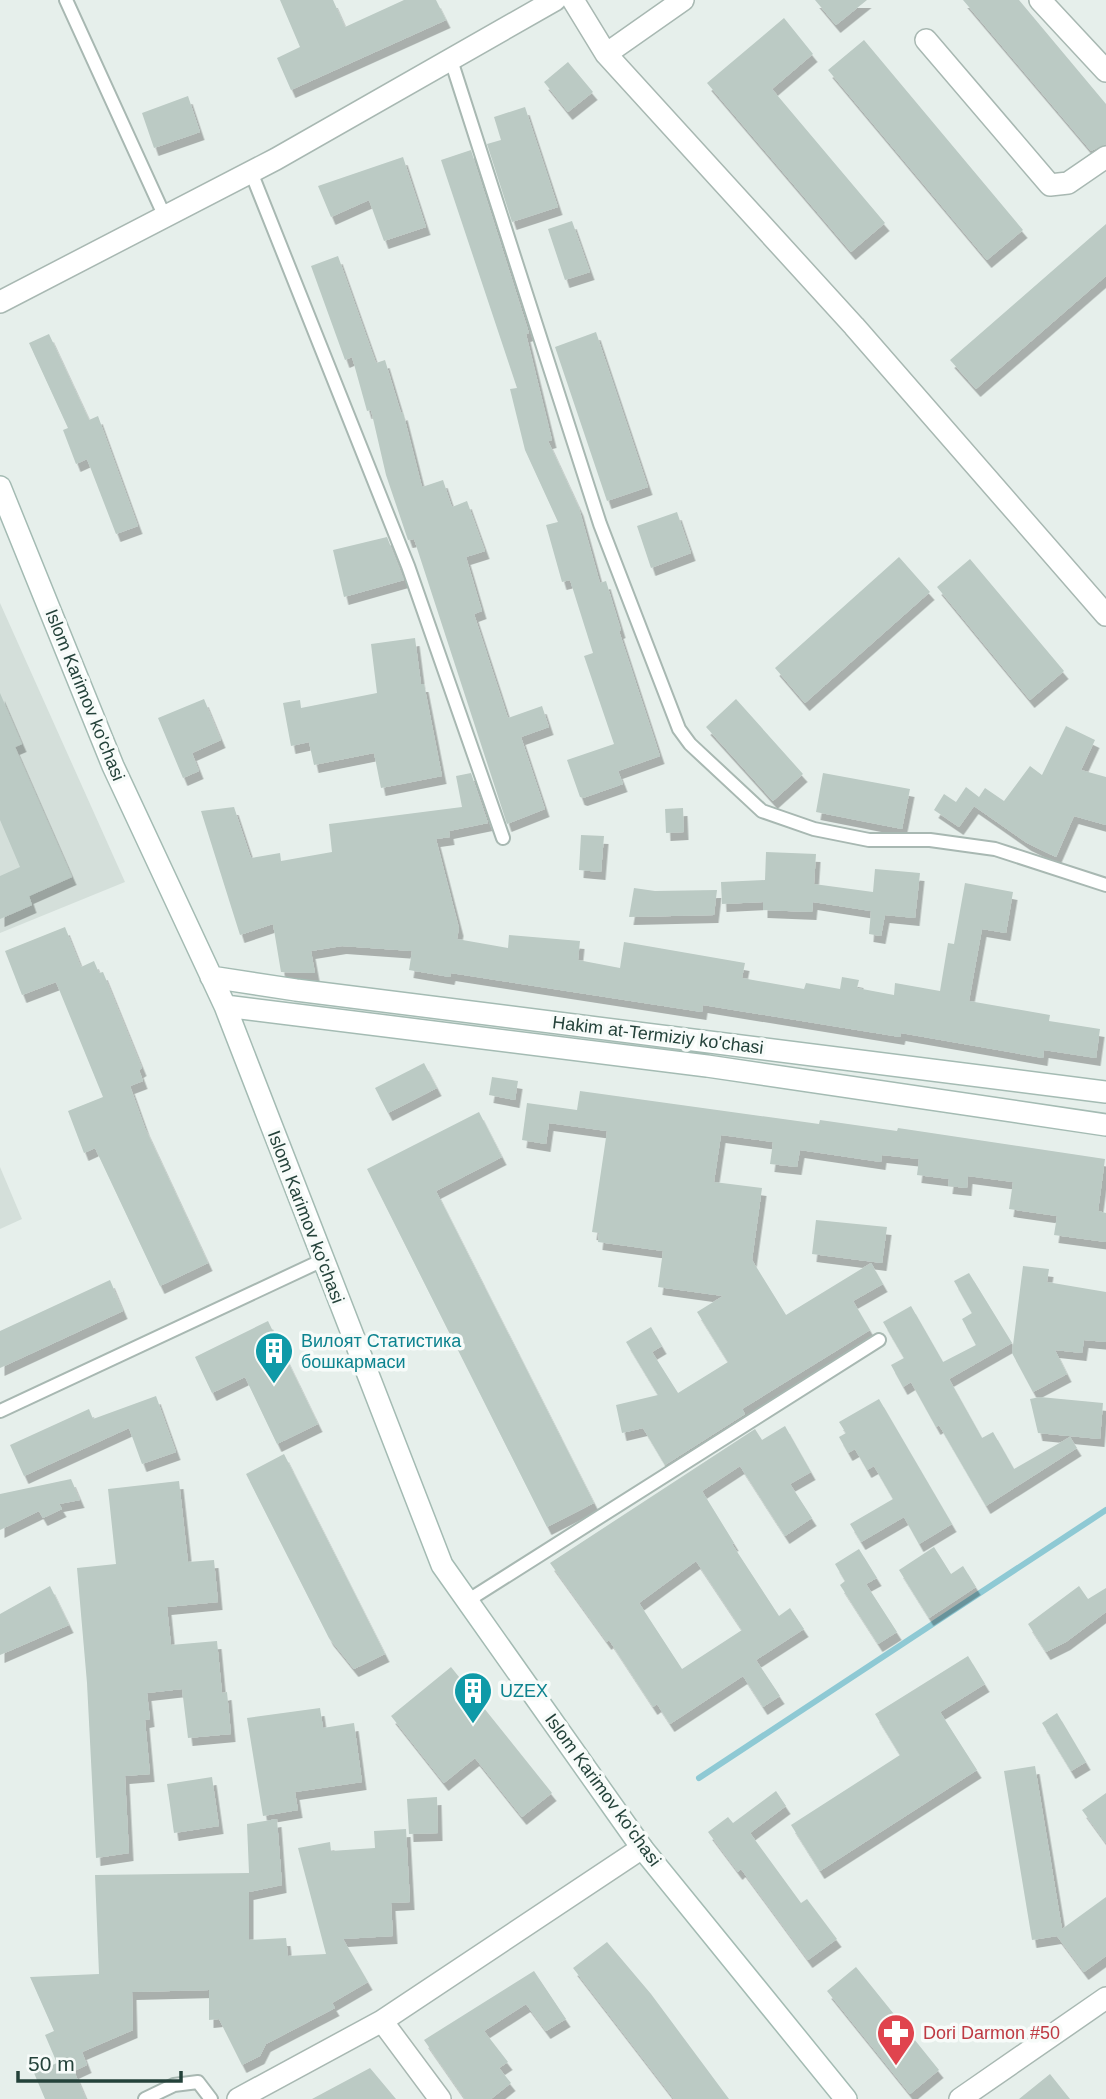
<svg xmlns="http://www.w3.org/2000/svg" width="1106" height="2099" font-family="Arial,sans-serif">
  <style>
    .built { fill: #d4dfda }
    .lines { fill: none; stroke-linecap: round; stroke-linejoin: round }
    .stream { stroke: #8ec9d4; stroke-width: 6 }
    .building { fill: #bbcac4; fill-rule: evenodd; filter: url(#shadow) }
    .lane-casing { stroke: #a8b8b2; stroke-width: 16 }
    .street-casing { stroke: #a8b8b2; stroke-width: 24 }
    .secondary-casing { stroke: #a4bbb3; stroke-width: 24 }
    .lane { stroke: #fff; stroke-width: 12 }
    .street { stroke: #fff; stroke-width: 21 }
    .secondary { stroke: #fff; stroke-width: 21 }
    .labels { text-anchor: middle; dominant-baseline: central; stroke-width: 7; stroke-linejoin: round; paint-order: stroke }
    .street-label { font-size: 18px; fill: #24423a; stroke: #f7fbf9 }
    .culture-label { font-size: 18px; fill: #0d838f; stroke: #f7fbf9; text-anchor: start }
    .health-label { font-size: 18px; fill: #be3a42; stroke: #f7fbf9; text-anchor: start }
  </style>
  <defs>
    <filter id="shadow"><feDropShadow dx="4.5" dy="8" stdDeviation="0" flood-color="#0004"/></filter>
  </defs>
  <rect width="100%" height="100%" fill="#e6efeb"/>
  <path class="built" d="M0 603 125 882 0 933Z
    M0 1167 22 1219 0 1229Z"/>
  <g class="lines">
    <path class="stream" d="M699 1778 1106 1510"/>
  </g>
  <path class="building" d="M280 0H333L345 27 404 0H436L446 20 291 90 277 58 300 47Z
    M815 0H867L836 25Z
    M963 0H1019L1106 104V144L1091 151Z
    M784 18 813 54 772 89 885 223 851 252 707 83Z
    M864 40 1023 230 987 260 828 70Z
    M568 62 593 92 568 112 544 82Z
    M188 96 200 132 154 148 142 113Z
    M525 107 558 207 512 222 487 144 501 140 494 117Z
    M471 150 529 333 526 334 552 440 548 441 579 508 600 583 606 581 621 630 619 631 660 756 618 771 623 784 583 798 580 797 567 760 614 744 584 656 593 653 570 580 562 582 546 525 558 522 525 450 510 389 517 388 441 160Z
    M403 157 426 227 384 241 369 200 331 217 318 186Z
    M572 221 590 272 565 280 548 229Z
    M1106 224V276L976 389 950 360Z
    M338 256 376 363 385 360 401 413 403 412 422 487 443 480 452 507 467 501 485 551 466 557 482 611 474 614 508 718 542 706 549 727 521 737 545 809 507 824 414 539 408 540 386 475 371 410 367 411 352 357 345 360 311 266Z
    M596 332 648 487 607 501 555 347Z
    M49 334 89 420 98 416 138 526 116 534 87 459 76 464 63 430 68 428 29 343Z
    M677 512 691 553 651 568 637 526Z
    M387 537 404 580 344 597 333 550Z
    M899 557 930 592 805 703 775 668Z
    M970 559 1064 671 1030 700 937 587Z
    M415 638 421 684H424L442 776 381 788 374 753 314 765 309 742 291 746 283 703 300 700 301 708 377 693 371 644Z
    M0 693 22 744 15 747 72 877 29 896 32 905 0 919V876L20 867 0 820Z
    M204 699 221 740 192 753 199 771 183 778 158 718Z
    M736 699 803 774 773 801 706 727Z
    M1066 726 1095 740 1081 770 1106 777V825L1074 816 1056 857 1027 843 974 806 959 827 934 810 944 794 956 802 966 787 979 797 985 788 1004 801 1030 766 1042 775Z
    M471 773 488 823 449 831 450 837 436 839 459 928 457 939 508 948 509 935 580 941 578 960 620 968 624 942 745 963 742 978 804 989 806 983 840 989 842 977 859 980 857 988 894 995 895 983 940 991 948 943 954 944 965 883 1013 892 1006 933 982 929 969 1001 1050 1015 1049 1021 1100 1029 1096 1058 1044 1050 1043 1058 901 1033 900 1037 703 1005 702 1012 451 973 450 977 409 970 412 951 342 946 311 951 315 973 281 972 273 924 240 935 201 811 234 807 251 858 280 853 281 861 332 852 329 824 462 807 456 776Z
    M823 773 910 789 902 829 816 812Z
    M683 808 684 832 666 833 665 809Z
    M581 835 604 836 601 872 579 870Z
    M766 852 816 854 814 884 873 892 875 869 920 873 915 918 885 915 881 936 869 934 871 911 813 902 812 912 763 910V902L722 904 721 882 765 880Z
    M634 888 655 891 717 890 714 915 629 917Z
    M65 927 81 967 94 961 99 973 103 972 142 1068 139 1070 143 1081 130 1086 145 1128 208 1263 160 1286 95 1148 84 1153 68 1111 103 1097 56 982 22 995 5 951Z
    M424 1063 437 1088 388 1113 375 1088Z
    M492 1077 518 1081 515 1100 489 1095Z
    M580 1091 819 1124 820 1120 897 1131 898 1128 1105 1159 1098 1211 1106 1213V1242L1054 1235 1057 1216 1009 1209 1013 1182 968 1176 967 1188 948 1186 949 1179 917 1175 919 1159 882 1155 881 1162 800 1150 797 1167 770 1164 773 1142 721 1135 714 1182 762 1188 752 1260 786 1315 871 1263 883 1284 853 1301 870 1330 742 1409 745 1414 665 1465 643 1428 622 1433 616 1405 658 1395 626 1342 651 1327 662 1346 652 1352 678 1393 728 1362 697 1312 723 1296 658 1287 663 1251 598 1242 599 1233 592 1232 607 1131 549 1123 546 1144 522 1140 527 1103 577 1110Z
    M479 1112 502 1157 436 1191 594 1503 547 1527 367 1169Z
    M816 1220 887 1227 882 1263 812 1254Z
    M1023 1266 1049 1269 1047 1282 1106 1292V1342L1084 1340 1082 1353 1055 1350 1067 1374 1033 1392 1012 1353Z
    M969 1273 1012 1343 949 1379 982 1438 993 1432 1014 1469 1070 1437 1077 1448 986 1506 939 1425 936 1427 911 1382 903 1387 891 1365 904 1358 883 1322 911 1306 943 1362 976 1345 962 1319 972 1313 954 1281Z
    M110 1280 123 1311 0 1368V1331Z
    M268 1321 318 1424 277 1444 245 1377 212 1393 195 1357Z
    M156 1396 176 1452 142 1464 129 1428 24 1476 10 1445 89 1409 93 1419Z
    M1040 1397 1103 1403 1100 1439 1038 1433 1030 1399Z
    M879 1399 952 1524 919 1544 904 1517 861 1542 850 1524 893 1499 874 1466 867 1470 855 1449 848 1453 839 1437 846 1433 839 1422Z
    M785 1426 811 1472 790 1484 812 1518 785 1536 740 1466 702 1491 734 1543 732 1544 779 1616 790 1608 804 1629 756 1660 780 1696 763 1707 743 1676 670 1724 657 1704 653 1707 609 1640 607 1642 550 1563 755 1429 762 1440ZM696 1561 742 1630 682 1669 639 1603Z
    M284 1454 385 1654 354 1669 329 1638 246 1474Z
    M71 1479 80 1500 59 1504 62 1509 43 1518 39 1511 0 1530V1494Z
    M179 1481 188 1562 214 1560 218 1602 167 1607 171 1645 217 1641 222 1693 227 1692 231 1734 188 1738 182 1689 147 1693 150 1719 145 1720 150 1774 125 1776 129 1853 96 1858 87 1683 77 1568 116 1564 108 1489Z
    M934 1547 951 1574 963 1566 976 1587 929 1618 899 1570Z
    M859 1549 877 1578 866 1584 897 1632 878 1644 840 1585 845 1581 835 1564Z
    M50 1586 69 1625 0 1655V1614Z
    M1079 1586 1088 1599 1106 1588V1612L1066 1642 1046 1652 1028 1624Z
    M968 1656 985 1684 940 1712 977 1770 820 1871 791 1825 900 1755 875 1714Z
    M451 1667 552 1793 522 1817 475 1758 444 1783 391 1716Z
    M320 1708 323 1728 354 1723 362 1782 295 1792 298 1810 263 1816 247 1718Z
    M1057 1713 1086 1762 1071 1771 1042 1723Z
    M1035 1766 1062 1929 1106 1897V1956L1084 1972 1057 1936 1032 1940 1004 1771Z
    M212 1777 219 1826 174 1833 167 1784Z
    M776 1791 786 1806 750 1833 801 1903 807 1899 837 1939 808 1960 741 1869 738 1872 708 1832 728 1817 733 1823Z
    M1106 1793V1843L1082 1810Z
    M437 1797 438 1833 409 1834 407 1799Z
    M277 1819 282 1885 249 1892V1940L286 1938 288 1956 326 1954 298 1848 330 1842 331 1851 375 1848 374 1831 406 1829 410 1902 391 1903 393 1936 343 1939 368 1982 332 2003 335 2008 266 2044 260 2056 242 2065 219 2019 209 2020V1990L132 1992 133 2030 82 2052 87 2065 74 2071 86 2099H45L34 2073 57 2063 45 2035 54 2031 30 1977 99 1974 95 1875 249 1873 247 1824Z
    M607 1942 651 1994 729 2099H674L573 1968Z
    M856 1967 939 2070 910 2094 827 1991Z
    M534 1971 566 2019 546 2031 526 2004 484 2031 508 2062 499 2068 511 2083 491 2099H465L424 2040Z
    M370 2068 396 2099H312Z
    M1050 2074 1070 2099H1019Z"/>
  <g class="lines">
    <defs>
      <path id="lane" d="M66 0 165 217
        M451 60 600 524 679 729 690 744 762 811 814 829 869 840H930L995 849 1106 885
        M251 172 408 566 503 838
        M0 1411 323 1260
        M467 1601 879 1340
        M145 2099 174 2085 198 2082 211 2099"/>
      <path id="street" d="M573 0 606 54 854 326 1106 615
        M1040 0 1106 71
        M926 40 1050 185 1068 183 1106 157
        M606 54 683 0
        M0 302 276 159 555 0
        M382 2021 440 2099
        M238 2099 382 2021 642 1848
        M960 2099 1106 1998"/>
      <path id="secondary" d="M0 487 113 766 225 1006 442 1565 642 1848 846 2099
        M211 977 296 990 1106 1092
        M225 1006 707 1066 1106 1125"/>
    </defs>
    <use href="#lane" class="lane-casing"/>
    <use href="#street" class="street-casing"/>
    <use href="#secondary" class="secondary-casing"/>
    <use href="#lane" class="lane"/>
    <use href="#street" class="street"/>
    <use href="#secondary" class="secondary"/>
  </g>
  <defs>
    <symbol id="building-pin" viewBox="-11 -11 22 30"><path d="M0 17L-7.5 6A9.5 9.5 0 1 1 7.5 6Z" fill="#0f9aa8" stroke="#f7fbf9"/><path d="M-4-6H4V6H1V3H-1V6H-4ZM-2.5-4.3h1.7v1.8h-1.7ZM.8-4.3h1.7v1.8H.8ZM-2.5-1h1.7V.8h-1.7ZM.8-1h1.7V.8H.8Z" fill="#fff"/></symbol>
    <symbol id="pharmacy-pin" viewBox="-11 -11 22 30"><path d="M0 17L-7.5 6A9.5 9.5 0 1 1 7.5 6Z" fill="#e0444e" stroke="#f7fbf9"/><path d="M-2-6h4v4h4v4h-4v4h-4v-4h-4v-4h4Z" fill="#fff"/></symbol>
  </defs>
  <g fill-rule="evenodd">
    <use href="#building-pin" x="252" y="1329" width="44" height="60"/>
    <use href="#building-pin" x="451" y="1669" width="44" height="60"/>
    <use href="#pharmacy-pin" x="874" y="2011" width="44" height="60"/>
  </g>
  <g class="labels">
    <g class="street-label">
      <text transform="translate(85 695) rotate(68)">Islom Karimov ko'chasi</text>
      <text transform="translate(658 1035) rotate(7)">Hakim at-Termiziy ko'chasi</text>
      <text transform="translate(306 1217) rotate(69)">Islom Karimov ko'chasi</text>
      <text transform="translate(603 1790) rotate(54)">Islom Karimov ko'chasi</text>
    </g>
    <g class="culture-label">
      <text x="301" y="1341">Вилоят Статистика<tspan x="301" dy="21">бошкармаси</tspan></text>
      <text x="500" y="1691">UZEX</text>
    </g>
    <g class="health-label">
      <text x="923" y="2033">Dori Darmon #50</text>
    </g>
  </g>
  <path d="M18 2071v10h163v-10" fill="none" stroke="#24423a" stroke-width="3.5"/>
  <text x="28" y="2071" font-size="21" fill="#24423a" stroke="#f7fbf9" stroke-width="5" paint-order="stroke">50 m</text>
</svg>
